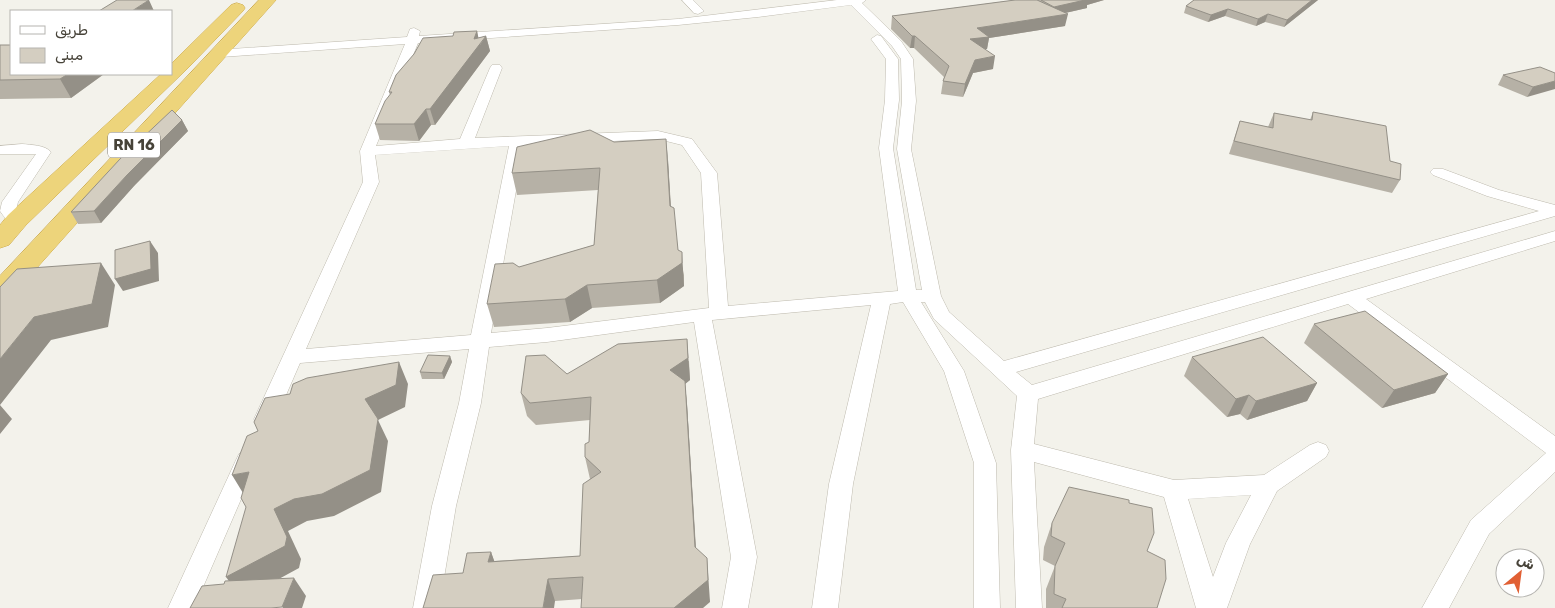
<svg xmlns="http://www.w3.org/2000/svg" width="1555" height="608" font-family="Rubik,'Noto Naskh Arabic',sans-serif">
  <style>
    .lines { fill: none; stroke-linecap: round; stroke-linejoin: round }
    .street-casing { stroke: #bebaae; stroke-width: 1 }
    .highway-casing { stroke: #ccaa4c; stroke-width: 1 }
    .street { fill: #fff; fill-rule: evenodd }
    .highway { fill: #edd47b; fill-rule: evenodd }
    .wall { fill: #b6b1a6 }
    .shaded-wall { fill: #949087 }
    .building { fill: #d4cec1; stroke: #949087 }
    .labels { text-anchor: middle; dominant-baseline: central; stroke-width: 4.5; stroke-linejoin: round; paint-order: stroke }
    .shield { fill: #fff; stroke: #7e7b74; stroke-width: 1 }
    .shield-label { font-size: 15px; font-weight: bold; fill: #474339 }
  </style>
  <rect width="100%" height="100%" fill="#f3f2eb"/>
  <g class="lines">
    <defs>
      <path id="street" d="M682 0H693L704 11 698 14 694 13Z
        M837 0H866L862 3 901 41 913 59 916 101 911 149 941 296 949 312 1004 361 1539 211 1487 196 1433 175 1430 172 1433 169H1443L1499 190 1555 205V216L1016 372 1032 385 1555 231V241L1366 299 1555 436V472L1489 534 1449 608H1422L1471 520 1546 453 1348 304 1038 399 1034 444 1174 480 1264 475 1310 445 1318 442 1326 445 1329 451 1326 457 1277 491 1250 544 1227 608H1196L1164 497 1034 462 1042 608H1016L1011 450 1017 396 934 319 925 302H921L964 371 996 463 1000 608H974V463L944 371 903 302 890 304 853 484 838 608H812L829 484 871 305 712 320 757 557 748 608H722L731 557 694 322 547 342 489 347 481 403 456 506 439 608H413L432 506 459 403 469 349 300 363 273 425 265 427 257 425 254 419 363 182 360 151 405 44 221 57 217 56 215 53 217 50 407 37 410 29 414 28 420 31 419 36 678 19ZM851 5 892 46 901 59 902 101 897 149 922 290H916L893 148 899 100 898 59 881 36 877 35 871 39 886 59 885 100 879 148 898 291 728 306 717 173 692 139 658 131 475 138 502 68 500 65H492L490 68 460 139 376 146 418 43 678 25 758 17ZM658 139 682 145 701 173 709 308 547 328 491 333 524 145ZM509 146 471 335 306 349 379 182 375 155ZM1251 495 1226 543 1213 577 1188 499Z
        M22 144C32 145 45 145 51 152L18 202 16 210 25 220 23 224C12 226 6 220 0 211L2 202 36 154H0V146Z
        M247 451 255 454 258 460 194 608H168L236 460 239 454Z"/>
      <path id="highway" d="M259 0H276L10 298 0 301V276Z
        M237 3 243 5 245 8 243 11 189 67 26 225 9 245 0 248V225L8 215 161 74H171V64L231 5Z"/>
    </defs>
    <use href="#street" class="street-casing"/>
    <use href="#highway" class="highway-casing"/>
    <use href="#street" class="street"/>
    <use href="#highway" class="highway"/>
  </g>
  <path class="wall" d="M1015 0H1104L1087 5V8L1065 13V26L989 38 987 49H984L993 69 973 73 963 97 941 94 943 81 944 77 914 48H910L891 29 892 16Z
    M1194 0H1318L1284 27 1265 22 1256 26 1225 16 1208 22 1184 13 1186 6Z
    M477 31 478 38 486 36 490 51 435 125H431L419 141 380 140 375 124 390 95 389 92 453 36Z
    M0 45 11 74H104L71 98 0 99Z
    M1555 73 1527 97 1498 85 1503 75Z
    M1313 112 1390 161 1400 180 1392 193 1229 154 1240 121 1268 127 1274 113 1310 120Z
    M182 120 188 131 134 186 101 223 78 224 71 212Z
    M614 142 668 160 671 207 678 250 684 275V286L660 303 592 308 570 322 494 327 487 304 519 267 594 245 598 190 517 195 512 173Z
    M1314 324 1448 374 1435 393 1382 408 1304 343Z
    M450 356 452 362 444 379H422L420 372Z
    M1192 357 1317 383 1307 401 1247 420 1240 414 1227 417 1184 376Z
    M689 361 690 380 685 384 687 404 696 548 710 602 582 599 555 601 463 573 491 552 494 561 580 556 590 479 585 457 589 442 590 420 536 425 527 416 521 393 567 374Z
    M1129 503 1147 551 1157 608H1046V589L1055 566 1043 560 1044 547 1052 523Z"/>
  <path class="shaded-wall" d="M149 0 154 11H132Z
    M1084 0H1104L1087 5V8L1052 16 1054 7Z
    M1312 0H1318L1284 27 1287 20Z
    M1228 9 1225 16 1208 22 1211 15Z
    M1068 14 1065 26 989 38 987 49 968 52 970 39 977 28Z
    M1268 14 1265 22 1256 26 1258 19Z
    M477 31 480 45 486 36 490 51 435 125 430 109 474 39Z
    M912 36H915L914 48H910Z
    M995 56 993 69 973 73 963 97 965 84 975 60Z
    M68 74H104L71 98 60 79Z
    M1555 81V89L1527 97 1533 87Z
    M426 109 431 125 419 141 414 124Z
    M182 120 188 131 134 186 101 223 94 211 127 175Z
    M666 139 668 160 672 229 670 206Z
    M150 241 158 253 159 281 123 291 115 279Z
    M682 252 684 286 660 303 657 280Z
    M101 263 115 285 108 327 51 340 0 405 12 419 0 434V359L34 317Z
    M587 285 592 308 570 322 565 299Z
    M687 339 690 380 685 384 687 404 697 569 670 370Z
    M450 356 452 362 444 379 442 373Z
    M399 362 408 384 405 407 378 420 388 441 381 492 334 516 307 521 288 531 301 559 299 568 242 599 226 577 274 509 365 399Z
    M1448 374 1435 393 1382 408 1394 390Z
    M1317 383 1307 401 1247 420 1256 401Z
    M1249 395 1240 414 1227 417 1236 399Z
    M249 472 246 498 232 475Z
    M491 552 499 574 488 562Z
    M707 558 710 602 703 608H674Z
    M294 578 306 596 302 608H283L282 607Z
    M548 579 555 601 554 608H543Z"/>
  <path class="building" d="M117 0H149L132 11H99Z
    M1015 0H1037L1068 14 977 28 989 37 970 39 995 56 975 60 965 84 943 81 949 66 915 36H912L892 16Z
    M1041 0H1085L1054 7Z
    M1194 0H1312L1287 20 1268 14 1258 19 1228 9 1211 15 1186 6Z
    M477 31 474 39 486 36 430 109H426L414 124H375L385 101 392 92H389L396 75 414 54 423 38 453 36 454 32Z
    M0 45H11V74H68L60 79 0 80Z
    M1540 67 1555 73V81L1533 87 1503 75Z
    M172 110 182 120 127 175 94 211 71 212 120 159Z
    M1313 112 1386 126 1390 161 1401 164 1400 180 1234 141 1240 121 1273 128 1274 113 1312 120Z
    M590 130 614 142 666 139 670 206 674 208 678 250 682 252V263L657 280 587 285 565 299 487 304 495 264 513 263 519 267 594 245 600 168 512 173 517 147Z
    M150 241 151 269 115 279V250Z
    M101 263 92 304 34 317 0 359V287L17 269Z
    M1365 311 1448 374 1394 390 1314 324Z
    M1263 337 1317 383 1256 401 1249 395 1236 399 1192 357Z
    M687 339 688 358 670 370 685 381 695 547 707 558 708 580 674 608H581L583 577 548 579 543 608H423L433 575 463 573 467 553 491 552 488 562 580 556 583 484 601 472 585 457V444L589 442 591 397 530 403 521 393 526 356 545 355 567 374 618 344Z
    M428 355 450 356 442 373 420 372Z
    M399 362 396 385 365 399 378 419 370 470 322 494 294 499 274 509 287 537 285 546 226 577 246 507 241 498 249 472 232 475 247 436 258 431 254 422 265 398 290 394 293 384 307 378Z
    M1069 487 1129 500V503L1152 508 1154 533 1147 551 1165 560 1166 579 1157 608H1062L1066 599 1054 594 1055 566 1065 543 1051 536 1052 523Z
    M294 578 282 607 271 608H190L202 586 224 584 225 581Z"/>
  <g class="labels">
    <rect class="shield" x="108" y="132.5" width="52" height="25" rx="4"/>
    <g class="shield-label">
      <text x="134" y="145">RN 16</text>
    </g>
  </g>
  <rect x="10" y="10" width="162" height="65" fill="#ffffff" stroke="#b5b4b0"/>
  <rect x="20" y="26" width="25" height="8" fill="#ffffff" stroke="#b5b4b0"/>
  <text x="55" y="35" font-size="15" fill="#474339">طريق</text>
  <rect x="20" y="48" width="25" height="15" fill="#d4cec1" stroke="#b5b4b0"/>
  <text x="55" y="60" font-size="15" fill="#474339">مبنى</text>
  <g transform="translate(1520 573) rotate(29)"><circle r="24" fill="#ffffff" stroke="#b5b4b0"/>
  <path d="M0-4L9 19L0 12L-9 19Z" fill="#e16034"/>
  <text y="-8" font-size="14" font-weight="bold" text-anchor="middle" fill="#474339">ش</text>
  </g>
</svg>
